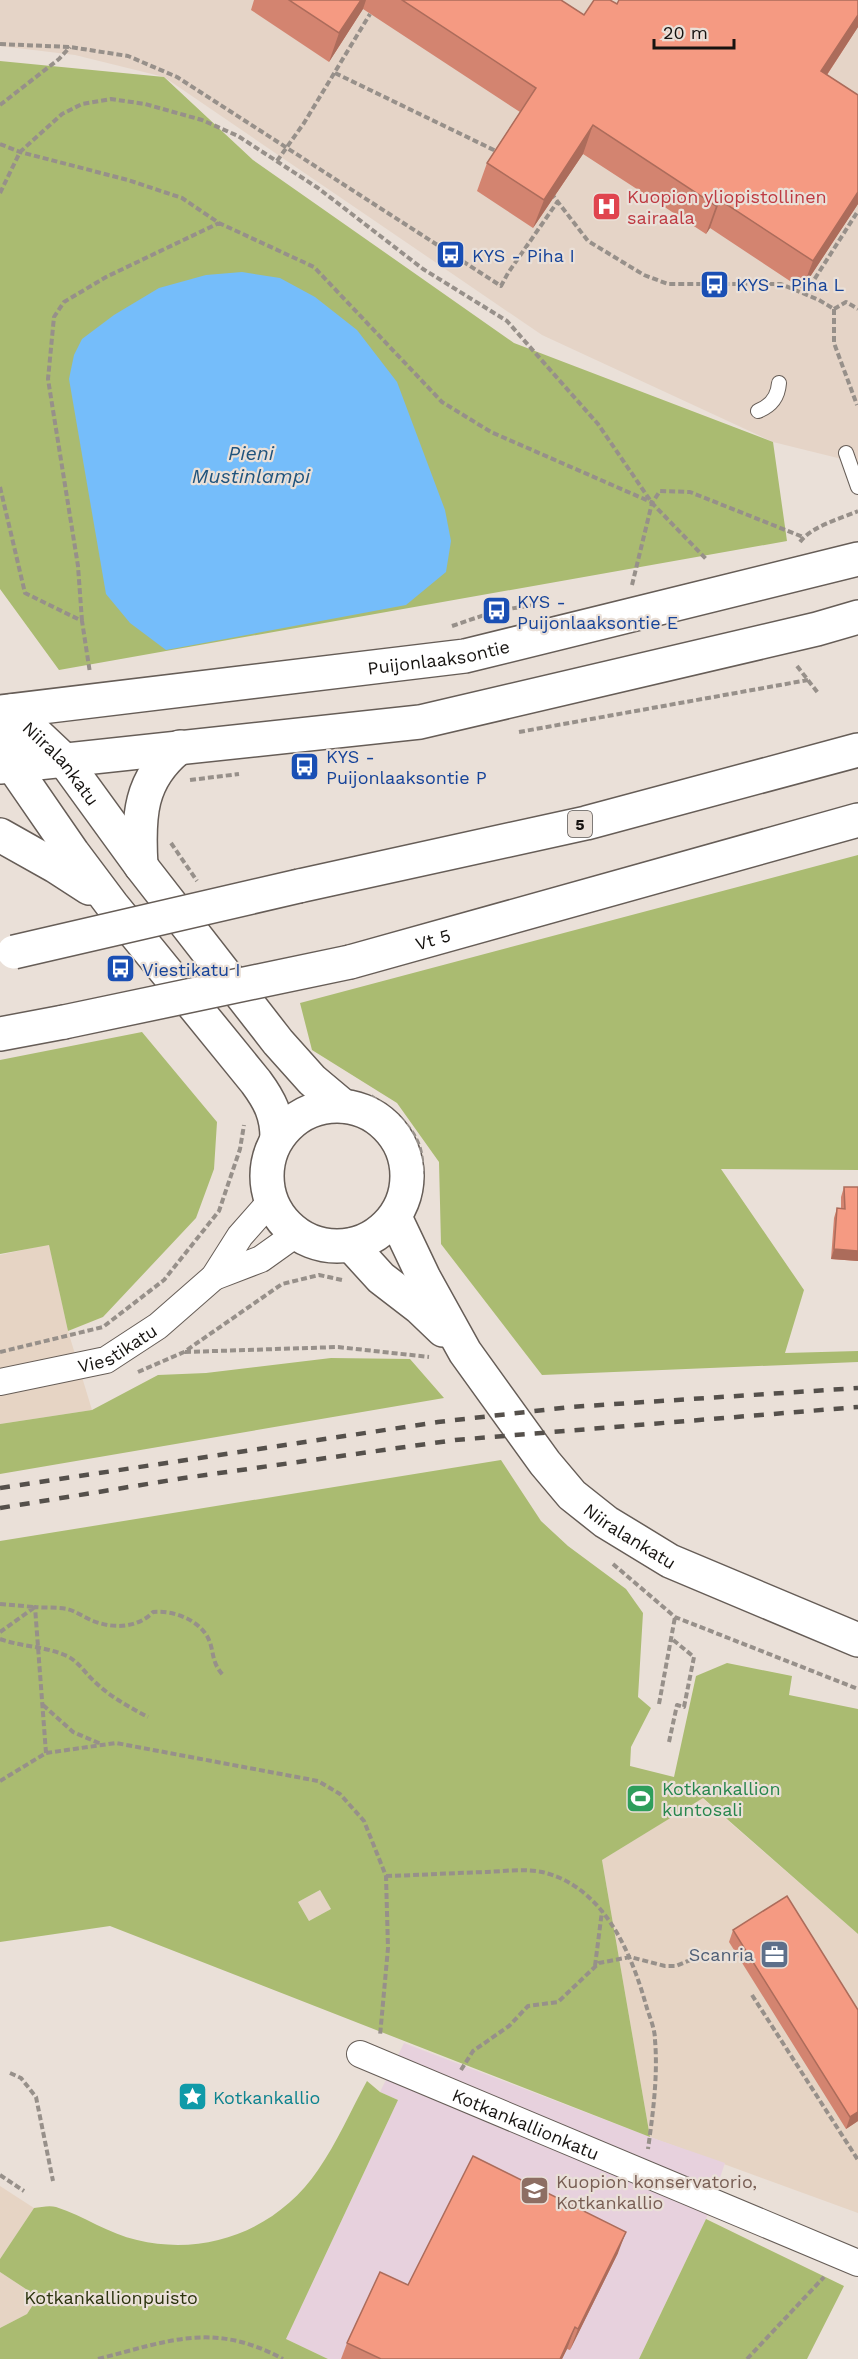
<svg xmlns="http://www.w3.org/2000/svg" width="858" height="2359" font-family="'Work Sans',sans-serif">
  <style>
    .commercial { fill: #e6d4c4 }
    .built { fill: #e5d4c7 }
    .education { fill: #e7d1dd }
    .green { fill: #aabb71; fill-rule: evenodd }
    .water { fill: #75bdfa }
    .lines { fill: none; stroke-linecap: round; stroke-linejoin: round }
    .lane-casing { stroke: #665d57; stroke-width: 16 }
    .street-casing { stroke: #665d57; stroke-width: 28 }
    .secondary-casing { stroke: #665d57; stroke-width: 36 }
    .primary-casing { stroke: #665d57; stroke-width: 36 }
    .highway-casing { stroke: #665d57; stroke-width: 36 }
    .path { stroke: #97908a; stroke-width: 4; stroke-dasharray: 6 3; stroke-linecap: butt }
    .lane { stroke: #fff; stroke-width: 14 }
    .street { stroke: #fff; stroke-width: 26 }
    .secondary { stroke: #fff; stroke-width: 33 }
    .primary { stroke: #fff; stroke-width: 33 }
    .highway { stroke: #fff; stroke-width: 33 }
    .rail { stroke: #55504b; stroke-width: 4.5; stroke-dasharray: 10 10; stroke-linecap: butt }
    .highway-bridge-casing { stroke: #665d57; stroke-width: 36; stroke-linecap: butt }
    .highway-bridge { stroke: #fff; stroke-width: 33 }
    .wall { fill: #d38470 }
    .shaded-wall { fill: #ac6c5b }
    .building { fill: #f59a82; stroke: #ac6c5b; stroke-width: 1.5 }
    .labels { text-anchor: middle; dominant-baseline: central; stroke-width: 4.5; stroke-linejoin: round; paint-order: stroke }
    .shield { fill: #eae0d8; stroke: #56504c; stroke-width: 1.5 }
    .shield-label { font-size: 16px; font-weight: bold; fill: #161310 }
    .health-label { font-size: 18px; fill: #be3a42; stroke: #eae0d8; text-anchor: start }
    .transit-label { font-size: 18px; fill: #164399; stroke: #eae0d8; text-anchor: start }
    .street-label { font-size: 18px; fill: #161310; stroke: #eae0d8 }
    .leisure-label { font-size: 18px; fill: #27864d; stroke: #eae0d8; text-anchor: start }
    .service-label { font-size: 18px; fill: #4e5e75; stroke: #eae0d8; text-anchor: end }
    .culture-label { font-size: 18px; fill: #0d838f; stroke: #eae0d8; text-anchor: start }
    .education-label { font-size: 18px; fill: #785e54; stroke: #eae0d8; text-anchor: start }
    .park-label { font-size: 18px; fill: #2b330e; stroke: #eae0d8 }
    .water-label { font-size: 20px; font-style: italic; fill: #21547d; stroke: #eae0d8 }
  </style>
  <rect width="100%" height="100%" fill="#eae0d8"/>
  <path class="commercial" d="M49 1244 68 1331 92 1410 0 1424V1255Z
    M702 1798 858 1934V2213L650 2137 602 1860Z
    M0 2186 34 2208 0 2259Z
    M0 2272 38 2297 27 2314 0 2328Z"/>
  <path class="built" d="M0 0H858V463L773 442 542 335 164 77 75 55 0 46Z
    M320 1890 331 1909 309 1921 298 1902Z"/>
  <path class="education" d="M404 2043 650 2137 725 2163 706 2219 639 2359H328L286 2339 398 2100 380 2092Z"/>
  <path class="green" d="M0 61 164 77 253 160 514 343 773 442 787 541 59 670 0 589Z
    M858 855V1170L721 1169 804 1290 785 1353 858 1351V1362L542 1375 441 1244 439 1162 397 1103 312 1050 300 1003Z
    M142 1032 217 1122 214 1169 196 1218 103 1317 68 1331 49 1245 0 1254V1060Z
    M331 1358 410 1359 444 1398 0 1474V1424L92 1410 158 1375 206 1373Z
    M501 1460 541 1521 568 1546 626 1589 643 1613 638 1697 651 1708 631 1747 630 1766 674 1777 696 1676 727 1663 792 1676 789 1695 858 1709V1934L703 1798 602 1860 650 2137 110 1926 0 1942V1541ZM320 1890 331 1909 309 1921 298 1902Z
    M367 2081 380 2092 398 2100 286 2339 328 2359H0V2328L27 2314 38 2297 0 2272V2259L34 2208C41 2207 50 2205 56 2207 84 2216 109 2234 137 2240 207 2257 278 2229 318 2170 337 2143 351 2110 367 2081Z
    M706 2219 844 2286 807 2359H639Z"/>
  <path class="water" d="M242 272 280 278 315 297 357 330 397 382 445 510 451 541 446 572 406 605 166 650 130 623 106 594 69 379 74 355 82 339 114 315 159 288 206 275Z"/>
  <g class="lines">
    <defs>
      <path id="lane" d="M758 411C771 406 778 397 779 383
        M846 453 858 487"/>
      <g id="street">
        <path d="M214 1277 261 1259 296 1234"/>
        <path id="s1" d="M0 1382 106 1360 158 1326 214 1277 240 1236 271 1201"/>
        <path id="s2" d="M360 2054 858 2263"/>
      </g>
      <g id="secondary">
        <path id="s3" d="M12 711 64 760 141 866 278 1042 312 1080 343 1106"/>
        <path d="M12 711 13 766 73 853 112 905 256 1082C270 1101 277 1115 277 1138"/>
        <path d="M0 835 55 866 89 888"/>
        <circle cx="337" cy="1176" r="70"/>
        <path id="s4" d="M395 1217 424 1278 465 1352 545 1463 572 1495 606 1522 670 1561 858 1640"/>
        <path d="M351 1245 381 1278 420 1308 443 1330"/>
      </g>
      <g id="primary">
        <path id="s5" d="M0 712 465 656 858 559"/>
        <path d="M0 767 420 722 817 629 858 617"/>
        <path d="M141 866C138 817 139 779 180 747"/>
      </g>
      <g id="highway">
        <path d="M299 886 586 823 858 750"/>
        <path id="s6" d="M350 962 858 820"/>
        <path d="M0 1034 64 1022"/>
      </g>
    </defs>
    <use href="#lane" class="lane-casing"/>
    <use href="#street" class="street-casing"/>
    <use href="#secondary" class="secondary-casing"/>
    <use href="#primary" class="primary-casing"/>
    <use href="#highway" class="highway-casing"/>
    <path class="path" d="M0 44 70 47 128 56 177 77 501 286 508 273 558 201
      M335 73 498 152
      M0 105 59 59 70 47
      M0 144 20 152 128 180 182 198 219 223 314 267 442 402 491 432 651 502
      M277 161 304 123 370 14
      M0 193 20 152 62 114 82 104 111 99 145 104 202 120 238 136 318 188 423 269 507 321 598 424 652 503 707 560
      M551 193 588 241 644 275 668 284H781L819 300 834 309
      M805 294 858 211
      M834 309V343L857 405
      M834 309 846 302 858 309
      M0 487 25 593 82 621 90 673
      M800 542C812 526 840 519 858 511
      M632 585 652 503 660 491 690 492 803 537
      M82 621 78 566 48 379 54 317 64 302 106 277 219 223
      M452 626 496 611 546 603
      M797 666 818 693
      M519 732 808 680
      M190 780 239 774
      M171 843 197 881
      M111 958 130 979
      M371 1096C417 1129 430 1143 418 1201
      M0 1352 103 1327 164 1280 219 1211 240 1149 244 1125
      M185 1352 338 1347 429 1357
      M138 1372 184 1352 282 1284 319 1275 342 1280
      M613 1564 675 1617 858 1689
      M0 1604 34 1607
      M0 1632 35 1607
      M0 1639C22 1647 45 1646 67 1656 79 1662 84 1672 94 1681 109 1696 129 1707 148 1717
      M659 1704 675 1617
      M43 1705 73 1732 101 1744
      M669 1742 677 1705 684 1707 694 1657 672 1639
      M46 1753 35 1607C45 1608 57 1607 67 1609 76 1611 85 1618 93 1621 114 1629 138 1628 153 1612 172 1610 197 1619 207 1636 215 1650 210 1661 223 1675
      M0 1781 46 1753 116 1743 318 1781 340 1794 364 1821 386 1876 388 1948 380 2036
      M386 1876C420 1875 453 1873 487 1872 505 1871 528 1868 546 1873 604 1889 631 1952 646 2005 649 2016 655 2028 655 2040 658 2076 653 2113 648 2149
      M595 1966 602 1911
      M752 1995 858 2160
      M461 2070 473 2051 509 2026 528 2006 558 2002 599 1963 630 1957 665 1966H676L707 1953
      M10 2073 21 2078 36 2097 53 2181
      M0 2175 24 2191
      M98 2359C169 2341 213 2321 283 2359
      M747 2359 824 2277"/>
    <use href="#lane" class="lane"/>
    <use href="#street" class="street"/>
    <use href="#secondary" class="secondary"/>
    <use href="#primary" class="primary"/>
    <use href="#highway" class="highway"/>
    <path class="rail" d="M0 1488 438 1422 570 1407 858 1388
      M0 1508 184 1478 455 1440 858 1407"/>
    <defs>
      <path id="highway-bridge" d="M14 952 299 886
        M64 1022 350 962"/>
    </defs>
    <use href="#highway-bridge" class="highway-bridge-casing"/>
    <use href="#highway-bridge" class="highway-bridge"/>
  </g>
  <path class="wall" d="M254 0H561L584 15 617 4 858 27 827 75 858 95V204L802 289 710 228 706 234 583 154 533 228 477 191 487 163 520 112 363 9 329 62 251 10Z
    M844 1187H858V1261L831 1259 834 1218 837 1208 841 1209V1197Z
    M733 1930 858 2121 846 2129 729 1942Z
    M618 2253 570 2350 567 2349 562 2359H341L347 2343 408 2285Z"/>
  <path class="shaded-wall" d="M361 0H366L363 9 329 62 339 33Z
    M858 15V27L811 99 821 71Z
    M593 125 583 154 533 228 544 200Z
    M858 192V204L802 289 813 261Z
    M720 200 710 228 706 234 716 206Z
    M834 1249 858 1251V1261L831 1259Z
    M858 2112V2121L846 2129 850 2117Z
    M626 2232 618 2253 570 2350 578 2329Z
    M575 2327 567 2349 562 2359H560Z"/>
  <path class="building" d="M289 0H361L339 33Z
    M402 0H561L584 15 594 0H610L617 4 619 0H858V15L821 71 858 95V192L813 261 720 200 716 206 593 125 544 200 487 163 536 88Z
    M844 1187H858V1251L834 1249 837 1208 845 1209Z
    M787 1896 858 2010V2112L850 2117 733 1930Z
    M473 2156 626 2232 578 2329 575 2327 560 2359H381L347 2343 380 2272 408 2285Z"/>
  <defs>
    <symbol id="hospital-square" viewBox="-11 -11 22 22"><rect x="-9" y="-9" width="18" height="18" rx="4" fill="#e0444e" stroke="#eae0d8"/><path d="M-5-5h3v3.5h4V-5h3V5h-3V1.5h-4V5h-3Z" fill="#fff"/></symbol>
    <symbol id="bus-square" viewBox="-11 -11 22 22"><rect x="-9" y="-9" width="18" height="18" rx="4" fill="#1a4fb4" stroke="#eae0d8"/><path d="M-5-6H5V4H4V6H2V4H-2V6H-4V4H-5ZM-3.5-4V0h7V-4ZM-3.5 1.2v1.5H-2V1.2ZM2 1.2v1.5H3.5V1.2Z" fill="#fff"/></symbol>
    <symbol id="stadium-square" viewBox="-11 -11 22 22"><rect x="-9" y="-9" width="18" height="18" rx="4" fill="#2e9e5b" stroke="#eae0d8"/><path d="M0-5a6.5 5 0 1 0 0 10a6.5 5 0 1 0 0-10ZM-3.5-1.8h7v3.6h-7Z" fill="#fff"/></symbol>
    <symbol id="office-square" viewBox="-11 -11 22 22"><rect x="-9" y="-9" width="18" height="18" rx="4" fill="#5c6f8a" stroke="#eae0d8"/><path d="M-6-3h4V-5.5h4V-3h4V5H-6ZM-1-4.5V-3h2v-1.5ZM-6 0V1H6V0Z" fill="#fff"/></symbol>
    <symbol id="sight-square" viewBox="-11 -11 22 22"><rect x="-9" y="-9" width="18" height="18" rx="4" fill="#0f9aa8" stroke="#eae0d8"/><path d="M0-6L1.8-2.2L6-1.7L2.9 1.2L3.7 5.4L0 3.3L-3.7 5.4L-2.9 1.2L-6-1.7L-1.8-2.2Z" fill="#fff"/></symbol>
    <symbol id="school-square" viewBox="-11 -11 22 22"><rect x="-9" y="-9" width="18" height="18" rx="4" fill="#8d6e63" stroke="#eae0d8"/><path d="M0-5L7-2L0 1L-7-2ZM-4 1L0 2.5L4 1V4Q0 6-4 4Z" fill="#fff"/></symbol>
  </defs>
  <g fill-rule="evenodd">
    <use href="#hospital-square" x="590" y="190" width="33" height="33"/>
    <use href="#bus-square" x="434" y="238" width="33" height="33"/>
    <use href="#bus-square" x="698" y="268" width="33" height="33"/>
    <use href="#bus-square" x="480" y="594" width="33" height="33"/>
    <use href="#bus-square" x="288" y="750" width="33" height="33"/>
    <use href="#bus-square" x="104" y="952" width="33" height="33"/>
    <use href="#stadium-square" x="624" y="1782" width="33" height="33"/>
    <use href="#office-square" x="758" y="1938" width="33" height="33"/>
    <use href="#sight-square" x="176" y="2080" width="33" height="33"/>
    <use href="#school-square" x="518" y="2174" width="33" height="33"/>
  </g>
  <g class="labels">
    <rect class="shield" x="568" y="811" width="24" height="26" rx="4.5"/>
    <g class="shield-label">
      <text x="580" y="824">5</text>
    </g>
    <g class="health-label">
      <text x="627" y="196">Kuopion yliopistollinen<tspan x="627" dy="21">sairaala</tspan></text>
    </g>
    <g class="transit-label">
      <text x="472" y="255">KYS - Piha I</text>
      <text x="736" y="284">KYS - Piha L</text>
      <text x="517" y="601">KYS -<tspan x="517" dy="21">Puijonlaaksontie E</tspan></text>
      <text x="326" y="756">KYS -<tspan x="326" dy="21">Puijonlaaksontie P</tspan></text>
      <text x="142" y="969">Viestikatu I</text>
    </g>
    <g class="street-label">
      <text stroke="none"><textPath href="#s5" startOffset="442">Puijonlaaksontie</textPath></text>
      <text stroke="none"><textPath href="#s3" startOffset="72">Niiralankatu</textPath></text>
      <text stroke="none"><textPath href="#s6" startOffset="86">Vt 5</textPath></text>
      <text stroke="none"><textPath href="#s1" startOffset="123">Viestikatu</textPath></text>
      <text stroke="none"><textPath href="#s4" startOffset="402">Niiralankatu</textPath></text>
      <text stroke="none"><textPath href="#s2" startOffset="180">Kotkankallionkatu</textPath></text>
    </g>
    <g class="leisure-label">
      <text x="662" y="1788">Kotkankallion<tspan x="662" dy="21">kuntosali</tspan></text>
    </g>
    <g class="service-label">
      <text x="754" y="1954">Scanria</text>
    </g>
    <g class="culture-label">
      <text x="213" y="2097">Kotkankallio</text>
    </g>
    <g class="education-label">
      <text x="556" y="2181">Kuopion konservatorio,<tspan x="556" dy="21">Kotkankallio</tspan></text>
    </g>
    <g class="park-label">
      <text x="111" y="2297">Kotkankallionpuisto</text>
    </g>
    <g class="water-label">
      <text x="251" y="453">Pieni<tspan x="251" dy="23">Mustinlampi</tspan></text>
    </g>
  </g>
  <path d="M654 39v9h80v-9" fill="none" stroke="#161310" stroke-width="3"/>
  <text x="663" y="39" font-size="18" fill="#161310" stroke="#eae0d8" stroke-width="4.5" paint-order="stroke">20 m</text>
</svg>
